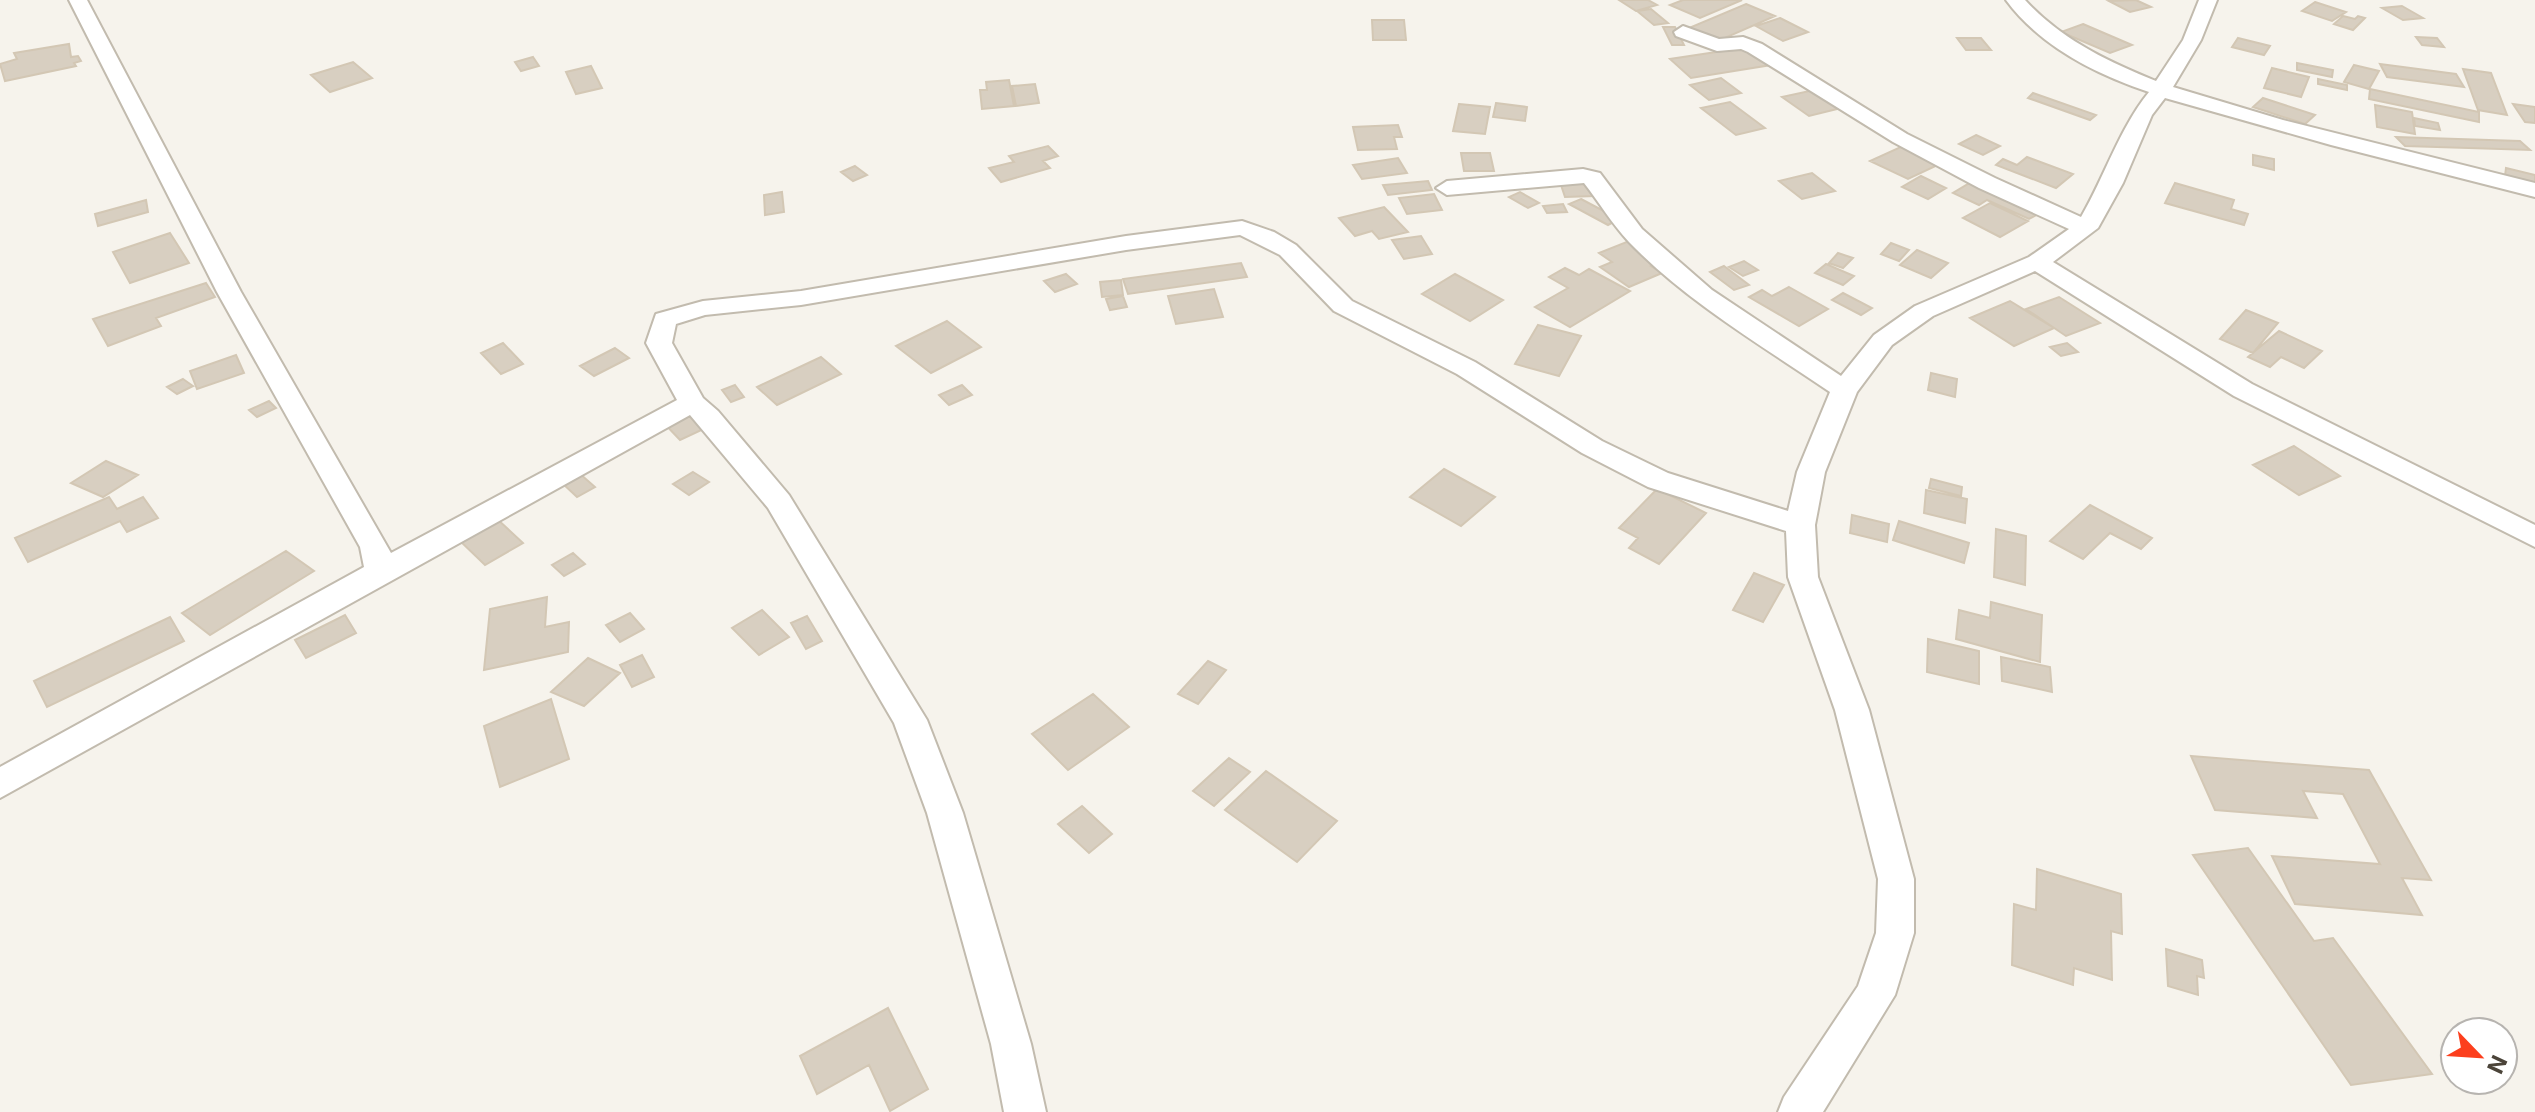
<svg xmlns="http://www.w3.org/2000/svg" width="2535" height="1112" font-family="Inter,sans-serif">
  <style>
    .building { fill: #d8cfc1; stroke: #d3c7b4; stroke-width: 2 }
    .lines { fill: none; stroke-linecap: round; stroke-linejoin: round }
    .street-casing { stroke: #c2bbae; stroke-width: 4 }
    .street { fill: #fff; fill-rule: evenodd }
  </style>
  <rect width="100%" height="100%" fill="#f6f3ec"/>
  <path class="building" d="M1619 0H1648L1657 5 1636 11Z
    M1683 0H1742L1700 18 1670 5Z
    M2136 0 2151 7 2130 12 2109 1Z
    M2315 2 2346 12 2332 21 2302 11Z
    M1746 4 1775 16 1718 41 1689 28Z
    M2402 6 2423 18 2403 20 2382 8Z
    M1651 9 1668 23 1654 25 1637 11Z
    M2343 16 2355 19 2358 16 2365 18 2353 30 2334 24Z
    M1780 18 1808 32 1783 41 1756 26Z
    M1372 20H1404L1406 40H1373Z
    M2083 24 2132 45 2110 53 2061 32Z
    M1663 27H1675L1684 45H1672Z
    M2416 37 2437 38 2444 47 2422 45Z
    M1957 38H1981L1991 50H1966Z
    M2238 38 2270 46 2264 55 2232 47Z
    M69 44 71 57 78 56 81 61 74 63 76 66 5 81 0 64 17 59 14 53Z
    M1749 47 1771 65 1691 78 1670 59Z
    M533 57 539 66 521 71 515 62Z
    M353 62 372 78 330 92 311 75Z
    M2297 63 2333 70 2332 77 2297 70Z
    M2380 64 2456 74 2464 87 2387 77Z
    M2354 65 2379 71 2369 89 2344 82Z
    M591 66 602 88 576 94 566 72Z
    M2272 68 2309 77 2301 97 2264 88Z
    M2463 69 2491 73 2507 115 2478 110Z
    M1721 78 1741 93 1709 100 1690 85Z
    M2318 79 2347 85V90L2318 84Z
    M1009 80 1014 106 982 109 980 90H987L986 82Z
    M1035 84 1039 103 1016 106 1012 86Z
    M2370 89 2479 112V122L2369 99Z
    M1814 90 1841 108 1809 116 1782 97Z
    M2033 93 2096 115 2090 120 2028 98Z
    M2263 98 2315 115 2305 124 2253 107Z
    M1730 102 1765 128 1736 135 1701 108Z
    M1496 103 1527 107 1525 121 1493 117Z
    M1459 104 1490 107 1485 134 1453 131Z
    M2513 104 2535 107V123L2525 122Z
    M2375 105 2412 112 2415 134 2377 127Z
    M2414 118 2438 123 2440 130 2415 126Z
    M1398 125 1402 137H1394L1397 149 1358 150 1353 127Z
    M1976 135 2000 146 1983 155 1959 144Z
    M2396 137 2520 141 2530 150 2405 146Z
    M1905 145 1942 163 1908 179 1870 161Z
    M1048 146 1058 156 1043 161 1050 168 1001 182 989 168 1014 162 1009 156Z
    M1461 153H1490L1494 171H1464Z
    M2253 155 2274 159V170L2253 165Z
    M2027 157 2073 174 2056 188 1996 165 2003 159 2017 165Z
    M1398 158 1407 173 1362 179 1353 165Z
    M855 166 867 175 853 181 841 172Z
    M2506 168 2535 175V183L2505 176Z
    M1812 173 1835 191 1802 199 1779 181Z
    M1921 176 1946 188 1928 199 1902 187Z
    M1428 181 1432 190 1388 195 1383 185Z
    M1589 181 1595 196 1565 197 1560 182Z
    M1973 181 2040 213 2029 219 1987 200 1979 205 1953 193Z
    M2175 183 2234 200 2231 209 2248 214 2244 225 2165 203Z
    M782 192 784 212 765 215 764 195Z
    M1520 192 1539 203 1528 208 1509 197Z
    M1434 194 1442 210 1407 214 1399 198Z
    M1581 199 1619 219 1608 225 1569 204Z
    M146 200 148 212 98 226 95 214Z
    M1990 203 2028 221 2000 237 1963 218Z
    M1563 204 1567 212 1547 213 1543 206Z
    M1384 207 1408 232 1379 239 1372 231 1355 236 1339 218Z
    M170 233 189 263 130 283 113 252Z
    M1421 236 1432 254 1404 259 1392 240Z
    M1629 241 1661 261 1651 266 1662 273 1629 287 1600 267 1612 262 1599 253Z
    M1891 243 1909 250 1899 261 1881 254Z
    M1917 250 1948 263 1931 278 1900 265Z
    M1838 253 1853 258 1843 268 1829 263Z
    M1744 261 1758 270 1743 276 1729 267Z
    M1241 263 1247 277 1128 294 1123 279Z
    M1826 264 1854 276 1843 285 1815 273Z
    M1724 266 1749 285 1734 290 1710 272Z
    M1565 268 1579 275 1589 269 1630 291 1570 327 1535 307 1568 288 1549 277Z
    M1066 274 1077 284 1055 292 1044 281Z
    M1455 274 1503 300 1470 321 1422 294Z
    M1121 280 1123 295 1102 297 1100 282Z
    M206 283 215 297 156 318 161 326 108 346 93 319Z
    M1789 287 1828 309 1799 326 1749 297 1762 290 1772 296Z
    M1214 289 1223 317 1176 324 1168 296Z
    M1843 293 1872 308 1861 315 1832 300Z
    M1123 296 1127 307 1110 310 1106 299Z
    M2059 297 2100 323 2066 336 2026 309Z
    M2010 301 2054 328 2014 346 1970 318Z
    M2246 310 2278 323 2253 353 2220 339Z
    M947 321 981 347 931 373 896 346Z
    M1538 325 1581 336 1559 376 1515 364Z
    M2279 331 2322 351 2304 368 2281 357 2270 367 2248 357Z
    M503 343 523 364 501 374 481 353Z
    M2067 343 2078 352 2061 356 2050 347Z
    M615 348 629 358 594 376 580 366Z
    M236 355 244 373 197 389 190 371Z
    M821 357 841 374 777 405 757 387Z
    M1931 373 1957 379 1955 397 1928 390Z
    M183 379 193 386 177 394 167 387Z
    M735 385 744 397 731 402 722 390Z
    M962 385 972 395 949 405 939 395Z
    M269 401 276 408 257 417 249 410Z
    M691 408 710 426 680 440 662 421Z
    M2294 446 2340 476 2299 495 2253 465Z
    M106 461 138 475 103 497 71 483Z
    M1444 469 1495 497 1461 526 1410 497Z
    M693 472 709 482 689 495 673 484Z
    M579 473 595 487 577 497 561 482Z
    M1931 479 1962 487 1961 496 1929 488Z
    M1657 489 1706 513 1659 564 1629 548 1638 538 1619 528Z
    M1926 490 1967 499 1965 523 1924 513Z
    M109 497 117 509 143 497 158 518 127 532 120 521 28 562 15 538Z
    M2090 505 2152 538 2141 549 2110 533 2083 559 2050 541Z
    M1852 515 1889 524 1887 542 1850 533Z
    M496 518 523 543 485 565 458 539Z
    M1899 521 1969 543 1964 563 1893 540Z
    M1996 529 2026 536 2025 585 1994 577Z
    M286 551 314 571 210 635 182 613Z
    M573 553 585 564 564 576 552 565Z
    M1754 573 1784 585 1763 622 1733 610Z
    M547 597 545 627 569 622 568 652 484 670 490 609Z
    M1991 602 2042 615 2040 662 1956 639 1959 610 1990 618Z
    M762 610 789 637 759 655 732 628Z
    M630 613 644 629 620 642 606 625Z
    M345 615 356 633 306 658 295 640Z
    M807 616 822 641 806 649 791 623Z
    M170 617 184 641 47 707 34 681Z
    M1928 639 1979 651V684L1927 672Z
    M642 655 654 677 632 687 620 665Z
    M2001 657 2050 667 2052 692 2002 681Z
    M588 658 620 673 584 706 551 692Z
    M1208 661 1226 670 1198 704 1178 694Z
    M1093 694 1129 727 1068 770 1032 734Z
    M551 699 569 759 500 787 484 726Z
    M2191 756 2369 770 2431 880 2402 878 2422 915 2295 904 2272 856 2380 864 2343 794 2303 791 2317 818 2215 810Z
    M1229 758 1250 772 1214 806 1193 791Z
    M1266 771 1337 821 1297 862 1225 810Z
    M1082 806 1112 834 1089 853 1058 824Z
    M2248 848 2314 941 2333 938 2432 1074 2351 1085 2193 855Z
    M2037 869 2121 894 2122 934 2111 931 2112 980 2074 968 2073 985 2012 965 2014 904 2036 910Z
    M2166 949 2202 960 2204 978 2197 976 2198 995 2168 986Z
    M888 1008 928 1089 890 1111 869 1065 817 1094 800 1056Z"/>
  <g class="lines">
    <defs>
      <path id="street" d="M69 0H87L241 292 391 553 677 400 646 343 656 314 703 301 801 291 1126 236 1242 221 1274 232 1296 245 1352 301 1475 362 1602 441 1668 473 1788 511 1797 472 1830 392C1761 345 1687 302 1629 242 1612 224 1599 202 1584 183L1447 195 1436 188 1447 181 1583 169 1600 173 1642 229 1712 290 1841 376 1874 335 1915 306 2029 257 2069 229 1979 188 1893 142 1748 52 1741 49 1717 51 1676 36 1674 32 1683 26 1719 39 1743 37 1762 44 1907 134 1995 178 2081 217C2105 176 2119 129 2149 92 2095 74 2040 46 2006 0H2025C2062 40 2107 61 2156 81L2183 40 2199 0H2217L2201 40 2173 87 2283 120 2535 183V197L2331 145 2165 98 2152 115 2123 183 2098 228 2053 262 2252 384 2535 525V547L2234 396 2035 271 1933 316 1892 345 1857 392 1825 472 1815 525 1818 577 1869 710 1914 879V933L1895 995 1823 1112H1778L1784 1097 1858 986 1876 933 1878 879 1835 710 1788 577 1786 531 1648 487 1582 453 1457 374 1334 311 1280 255 1240 235 1126 250 801 305 705 315 676 324 672 343 703 398 718 411 789 495 927 720 963 813 1031 1044 1046 1112H1004L991 1044 927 813 894 723 768 508 690 415 0 798V767L364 567 360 547 217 292Z"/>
    </defs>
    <use href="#street" class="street-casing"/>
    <use href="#street" class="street"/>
  </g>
  <g transform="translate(2479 1056) rotate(115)"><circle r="38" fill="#ffffff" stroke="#b7b4b0" stroke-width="2"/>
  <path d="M0-6L14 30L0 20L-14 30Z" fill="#fc3f1d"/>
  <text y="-12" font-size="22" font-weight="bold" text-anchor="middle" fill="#4b4439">N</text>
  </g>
</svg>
